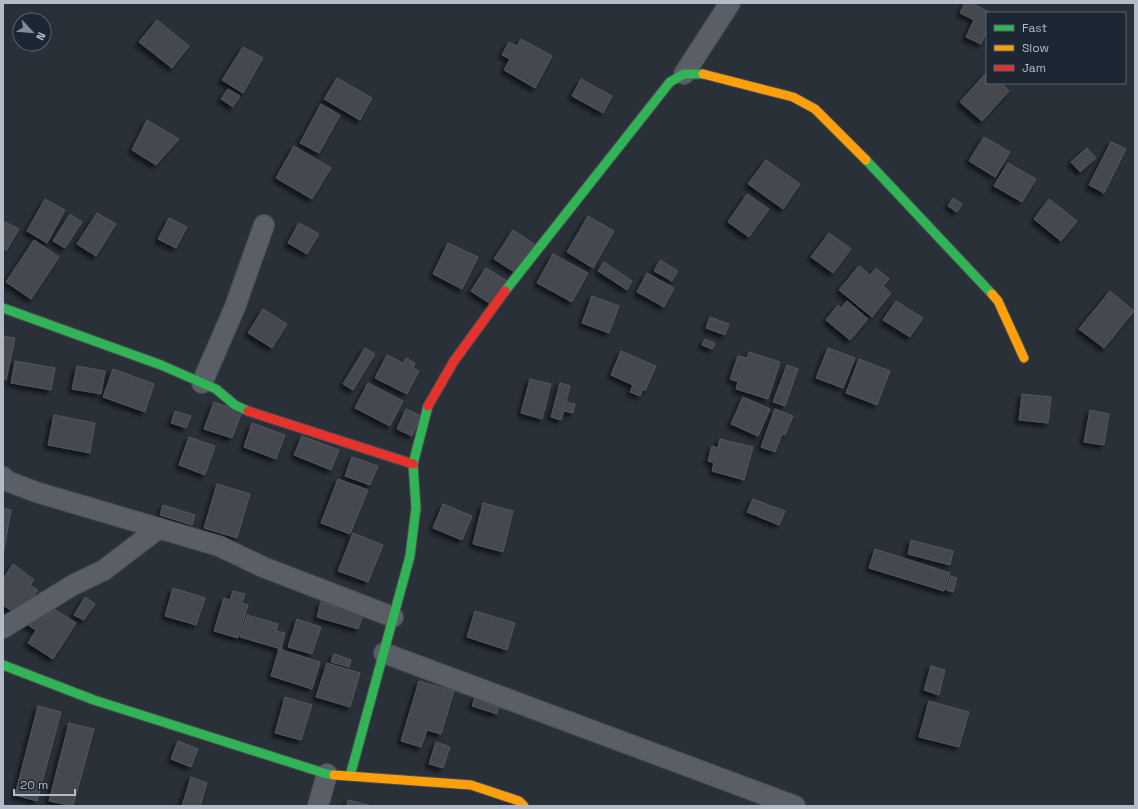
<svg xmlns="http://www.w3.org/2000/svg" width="1138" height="809" font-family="'Space Grotesk',sans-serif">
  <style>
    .building { fill: #444950; stroke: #52575f; filter: url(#shadow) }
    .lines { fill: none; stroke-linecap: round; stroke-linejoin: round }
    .street-casing { stroke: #484c53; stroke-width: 22 }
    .fast-casing { stroke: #484c53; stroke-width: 11 }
    .slow-casing { stroke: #484c53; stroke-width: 11 }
    .jam-casing { stroke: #484c53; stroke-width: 11 }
    .street { stroke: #5a5e66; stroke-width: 20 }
    .fast { stroke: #30b455; stroke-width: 9 }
    .slow { stroke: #ff9f0a; stroke-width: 9 }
    .jam { stroke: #e5322d; stroke-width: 9 }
  </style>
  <defs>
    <filter id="shadow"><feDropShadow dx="-3.5" dy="3.5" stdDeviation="2" flood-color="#0009"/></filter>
  </defs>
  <rect width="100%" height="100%" fill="#2a3038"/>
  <path class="building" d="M965 3H971L991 13H987V31L981 44 966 37 974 20 960 13Z
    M157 20 189 46 172 68 139 42Z
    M521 39 552 56 535 88 504 70 510 59 502 55 509 42 517 46Z
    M243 47 263 58 243 93 222 80Z
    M987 72V83H1001L1009 91 982 121 960 102Z
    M337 78 372 98 360 120 324 99Z
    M581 79 612 96 603 113 572 96Z
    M228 89 240 96 233 107 221 99Z
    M321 104 340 115 319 153 300 143Z
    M147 120 179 139 156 165 132 150Z
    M984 137 1010 152 995 177 969 161Z
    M1111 142 1126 149 1104 193 1089 185Z
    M294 146 331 168 312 199 276 178Z
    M1087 148 1096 158 1080 172 1071 162Z
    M766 160 800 184 783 209 748 184Z
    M1008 163 1036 179 1022 202 994 186Z
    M747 194 769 209 749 237 728 222Z
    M953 198 962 204 957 212 948 206Z
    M45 199 65 210 47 243 27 231Z
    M1049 199 1077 221 1061 241 1034 219Z
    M97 213 116 224 96 256 77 244Z
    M70 214 82 222 65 248 53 241Z
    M588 216 614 231 593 268 567 252Z
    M169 218 187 227 176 248 158 239Z
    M3 221 19 229 6 251 3 249Z
    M299 223 319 234 307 254 288 243Z
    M513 230 534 244 516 273 494 259Z
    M829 233 851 249 833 273 811 257Z
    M34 240 59 257 31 299 6 282Z
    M448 243 478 257 462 289 433 274Z
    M553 254 588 273 572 302 537 283Z
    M660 260 678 271 672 281 654 271Z
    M604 262 632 281 627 290 598 271Z
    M859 266 870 275 876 268 889 279 883 286 891 293 872 317 839 290Z
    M486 268 507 281 492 305 471 291Z
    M647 273 674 288 664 307 637 292Z
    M1110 291 1134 311 1104 348 1079 329Z
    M592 296 619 306 609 333 582 323Z
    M847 301 868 319 850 340 826 320 838 305 841 308Z
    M896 301 923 318 910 337 883 320Z
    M263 309 287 324 272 348 248 333Z
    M710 317 729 324 725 335 706 328Z
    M3 336 15 338 6 380 3 379Z
    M705 339 715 343 712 349 702 345Z
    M365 348 375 354 353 390 343 384Z
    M828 348 855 358 843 388 816 378Z
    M621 351 656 366 645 391 643 389 640 396 630 392 633 385 611 375Z
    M749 352 780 362 768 399 736 389 738 382 730 379 738 356 747 358Z
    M387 355 403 363 406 358 415 363 413 368 419 371 407 394 375 378Z
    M859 359 890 371 877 405 846 393Z
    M15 361 55 368 51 390 11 383Z
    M787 365 798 369 785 406 773 402Z
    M77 366 105 371 101 394 72 389Z
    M113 369 154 384 145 412 103 397Z
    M530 379 551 384 542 419 521 413Z
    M368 383 403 401 390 426 355 408Z
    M560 383 570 386 566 402 575 404 573 413 564 411 561 420 551 417Z
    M1022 394 1051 397 1048 423 1019 420Z
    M743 397 770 409 758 436 731 424Z
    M214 402 242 412 232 438 204 429Z
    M406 409 421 416 412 436 397 429Z
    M775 409 793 416 785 435 782 434 775 452 761 447Z
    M1090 410 1109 414 1104 445 1084 442Z
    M175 411 191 416 186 428 171 423Z
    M54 415 95 423 90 453 48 445Z
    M252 423 285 435 276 459 244 447Z
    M302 436 339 450 331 470 294 455Z
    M189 437 215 446 205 475 179 465Z
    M720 439 753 447 744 480 712 471 714 463 708 461 712 446 718 448Z
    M352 457 378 466 370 485 345 476Z
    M338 479 368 490 350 534 321 523Z
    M217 484 250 494 237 538 204 528Z
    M753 499 785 511 779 525 747 512Z
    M483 503 513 511 503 552 473 544Z
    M443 504 472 516 462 540 433 528Z
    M163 505 195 515 192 525 160 515Z
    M3 508 11 510 3 555Z
    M353 533 383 545 368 582 338 571Z
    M911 540 953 551 950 565 908 554Z
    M875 549 950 573 944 591 869 568Z
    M13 564 34 580 30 585 38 590 19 616 3 605V579Z
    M951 576 957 578 953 592 946 590Z
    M173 588 205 598 196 625 165 616Z
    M233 591 245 594 242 603 248 605 238 638 214 631 224 598 230 600Z
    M85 597 95 604 84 620 74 615Z
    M321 602 363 615 358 629 317 617Z
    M51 607 76 623 53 659 28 643 36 630 26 624 34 611 44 617Z
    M475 611 515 623 507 650 467 637Z
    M247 615 278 624 276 631 285 633 281 649 240 637Z
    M297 619 321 627 312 654 288 647Z
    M279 649 320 662 312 689 271 676Z
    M334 654 351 660 349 667 331 662Z
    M327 663 360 673 350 707 316 697Z
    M931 666 945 670 939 695 924 690Z
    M419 681 454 691 441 734 427 730 421 747 401 741Z
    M476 695 500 702 497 714 472 706Z
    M285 697 312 705 301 740 275 733Z
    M929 701 969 712 959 747 919 737Z
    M38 706 61 712 37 801 15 795Z
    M69 723 94 729 73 806 49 801Z
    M178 741 198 749 191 767 171 759Z
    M436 742 450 747 443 768 429 764Z
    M191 777 207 783 200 806H182Z
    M348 800 372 806H347Z"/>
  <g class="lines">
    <defs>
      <path id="street" d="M684 74 730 3
        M202 383 235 307 264 225
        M3 477 7 481 36 492 219 546 263 567 393 617
        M3 628 73 585 104 570 159 528
        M384 653 795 806
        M318 806 327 774"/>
      <path id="fast" d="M866 160 992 294
        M505 291 670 82 684 74H703
        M3 308 161 365 216 389 235 405 248 411
        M3 665 94 700 327 774 334 775
        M350 776 410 556 416 508 413 464 428 406"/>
      <path id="slow" d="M703 74 793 97 815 109 866 160
        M992 294 998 301 1024 358
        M334 775 471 785 519 801 524 806"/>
      <path id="jam" d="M428 406 454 361 505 291
        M248 411 413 464"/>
    </defs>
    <use href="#street" class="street-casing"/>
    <use href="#fast" class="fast-casing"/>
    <use href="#slow" class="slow-casing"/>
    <use href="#jam" class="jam-casing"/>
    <use href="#street" class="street"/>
    <use href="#fast" class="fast"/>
    <use href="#slow" class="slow"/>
    <use href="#jam" class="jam"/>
  </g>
  <rect width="1138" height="809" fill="none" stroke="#b4bcc9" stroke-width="8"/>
  <rect x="986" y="12" width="140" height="72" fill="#1d2633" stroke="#59626f"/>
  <rect x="994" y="25" width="20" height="6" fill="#30b455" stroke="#59626f"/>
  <text x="1022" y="32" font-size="12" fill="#b4bcc9">Fast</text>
  <rect x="994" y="45" width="20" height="6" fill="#ff9f0a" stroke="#59626f"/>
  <text x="1022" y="52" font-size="12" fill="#b4bcc9">Slow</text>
  <rect x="994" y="65" width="20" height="6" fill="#e5322d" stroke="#59626f"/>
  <text x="1022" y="72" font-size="12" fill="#b4bcc9">Jam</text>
  <g transform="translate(32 32) rotate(116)"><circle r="19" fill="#1d2633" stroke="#59626f"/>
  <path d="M0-3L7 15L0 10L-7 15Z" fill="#848b96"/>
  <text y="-6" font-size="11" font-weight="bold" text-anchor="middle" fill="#b4bcc9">N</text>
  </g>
  <path d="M14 789v6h61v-6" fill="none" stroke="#b4bcc9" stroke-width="2"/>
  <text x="20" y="789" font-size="12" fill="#b4bcc9" stroke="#1d2633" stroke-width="3" paint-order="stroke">20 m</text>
</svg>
